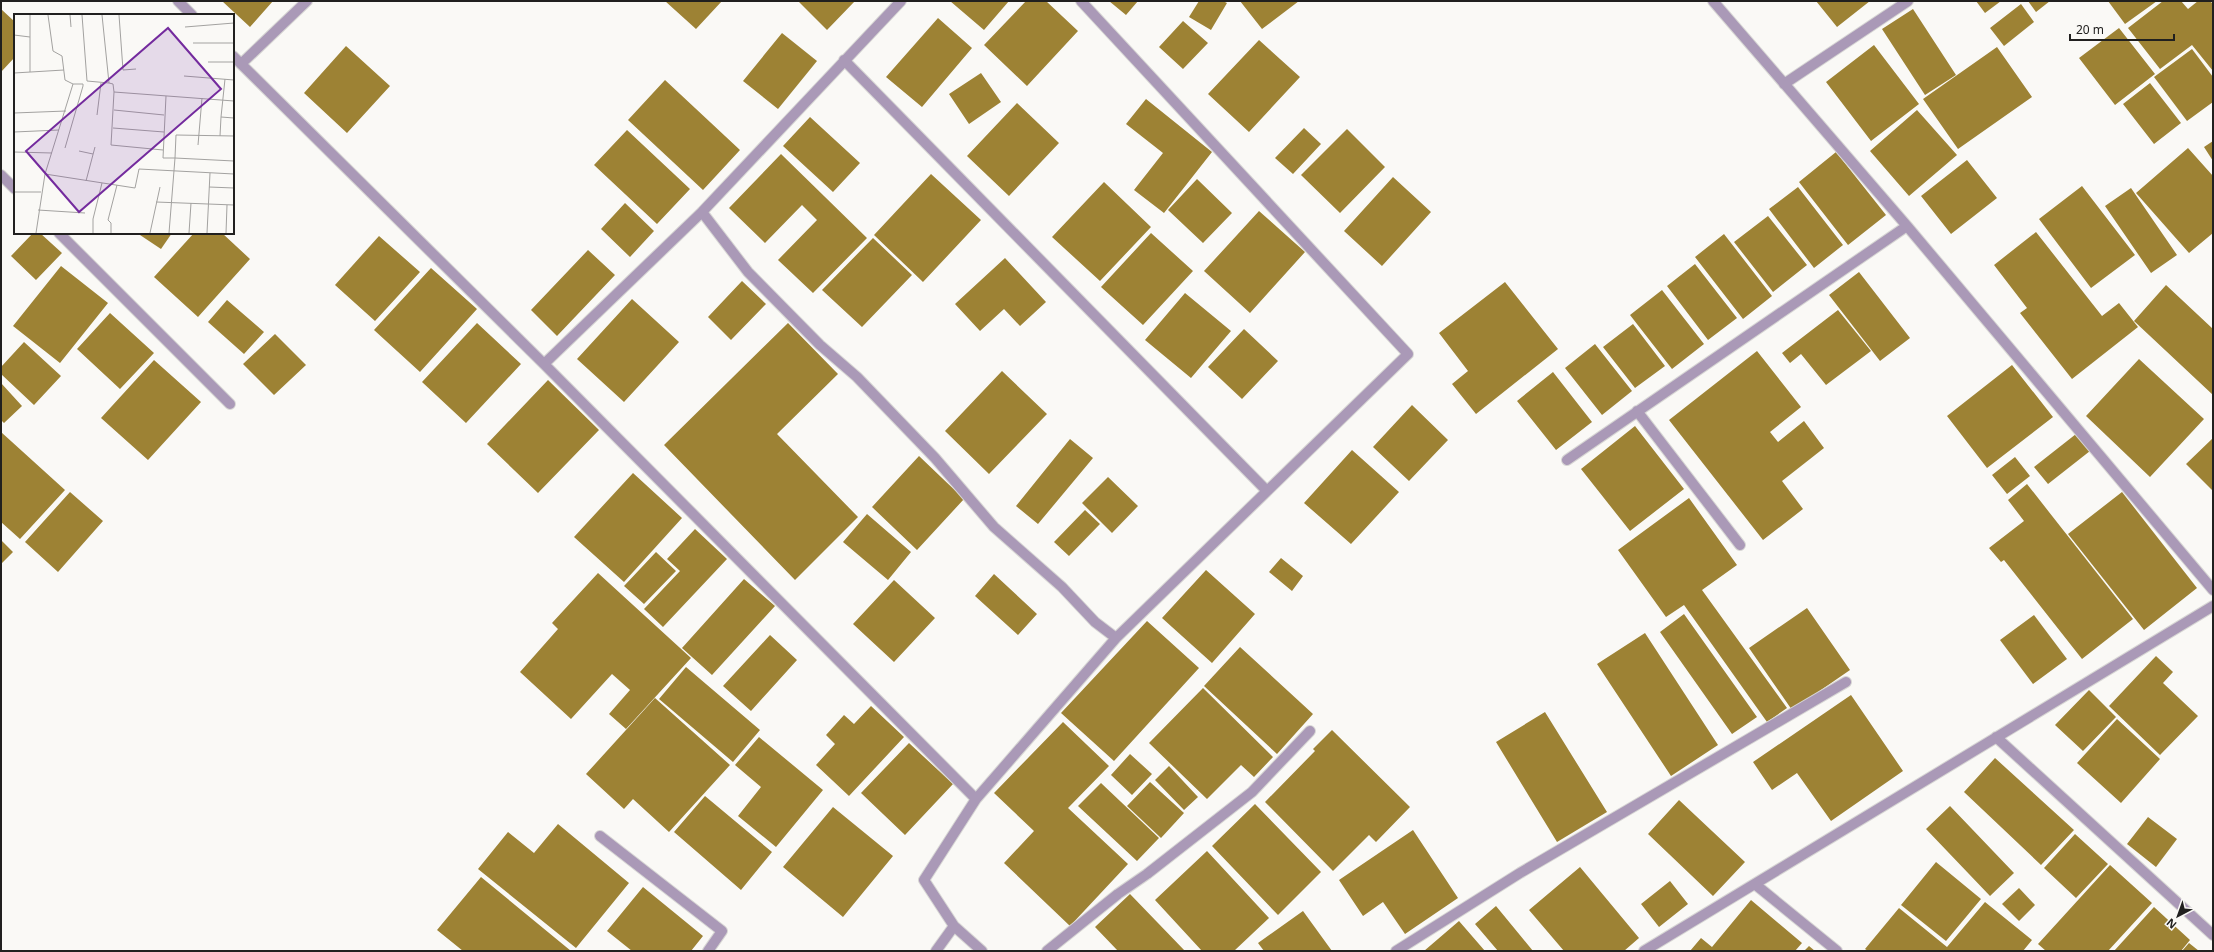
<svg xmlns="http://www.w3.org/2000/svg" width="2214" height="952" font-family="'Noto Sans',sans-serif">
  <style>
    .building { fill: #9d8234 }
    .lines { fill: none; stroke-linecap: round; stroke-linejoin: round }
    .street-casing { stroke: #d7d6d4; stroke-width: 12 }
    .street { stroke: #aa99b7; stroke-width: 10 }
    .inset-road { fill: none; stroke: #a3a2a0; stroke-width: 1 }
    .view { fill: #742b9e; fill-opacity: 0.15; stroke: #742b9e; stroke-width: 2 }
    .inset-edge { fill: none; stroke: #21201f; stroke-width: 2 }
  </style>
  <rect width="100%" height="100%" fill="#faf9f6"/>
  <path class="building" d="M222 1H273L250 27Z
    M665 1H722L696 29Z
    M798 1H855L827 30Z
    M950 1H1009L984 30Z
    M1026 1H1046L1078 31 1027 86 984 45Z
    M1109 1H1138L1126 15Z
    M1199 1H1223L1227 3 1211 30 1189 17Z
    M1240 1H1299L1262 29Z
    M1816 1H1870L1837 27Z
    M1976 1H2001L1985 13Z
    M2028 1H2050L2036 12Z
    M2108 1H2157L2125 24Z
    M2163 1H2181L2188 9 2198 1H2210L2213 4V71L2192 45 2160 69 2128 28Z
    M2021 4 2034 22 2004 46 1990 28Z
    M1 9 15 22V57L1 72Z
    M1913 9 1956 75 1925 95 1882 29Z
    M938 18 972 48 922 107 886 77Z
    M1183 21 1208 43 1183 69 1159 47Z
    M2119 28 2155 74 2115 105 2079 58Z
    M782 33 817 61 778 109 743 81Z
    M1259 40 1300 77 1249 132 1208 94Z
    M1874 45 1919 104 1871 141 1826 82Z
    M346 46 390 86 347 133 304 93Z
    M1997 47 2032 97 1958 149 1923 99Z
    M2192 49 2213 77V102L2187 121 2154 77Z
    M981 73 1001 102 969 124 949 94Z
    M665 80 740 150 703 190 628 120Z
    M2150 83 2181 123 2154 144 2123 104Z
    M1146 99 1212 152 1164 213 1134 190 1163 153 1126 124Z
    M1017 103 1059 143 1009 196 967 156Z
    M1917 110 1957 155 1909 196 1870 151Z
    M810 117 860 163 833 192 783 146Z
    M1304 128 1321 144 1293 174 1275 158Z
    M1347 129 1385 167 1340 213 1301 175Z
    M627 130 690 189 657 224 594 165Z
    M2213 141V161L2204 147Z
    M2188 148 2213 176V233L2189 253 2136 193Z
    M1836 152 1886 215 1848 245 1799 182Z
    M781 154 867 238 813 293 778 260 817 220 802 205 765 243 729 208Z
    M1967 160 1997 198 1951 234 1921 196Z
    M931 174 981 220 923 282 874 235Z
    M1393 177 1431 212 1382 266 1344 231Z
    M1197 179 1232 213 1203 243 1168 210Z
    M1104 182 1151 227 1100 281 1052 237Z
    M2082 186 2135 255 2091 288 2039 219Z
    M1798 187 1843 245 1814 268 1769 209Z
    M2131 188 2177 255 2151 273 2105 206Z
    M625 203 654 231 630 257 601 229Z
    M1259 211 1305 252 1250 313 1204 271Z
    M1768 216 1807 265 1773 292 1734 242Z
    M2036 232 2102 316 2119 303 2138 327 2072 379 2020 313 2027 308 1994 265Z
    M33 233H40L62 253 36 280 11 256Z
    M137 233H172L161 249Z
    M194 233H222L250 259 198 317 154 277Z
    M1151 233 1193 271 1143 325 1101 287Z
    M1724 234 1772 296 1743 319 1695 257Z
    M379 236 420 272 375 321 335 285Z
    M873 238 912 275 862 327 822 290Z
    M588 250 615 275 557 336 531 310Z
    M1005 258 1046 302 1020 326 1004 309 980 331 955 304Z
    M1695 264 1737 318 1708 340 1667 286Z
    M61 266 108 303 60 363 13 326Z
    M431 268 477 309 420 372 374 330Z
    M1859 272 1910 338 1880 361 1829 295Z
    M742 281 766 304 731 340 708 317Z
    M1505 282 1558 349 1476 414 1452 384 1468 371 1439 333Z
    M2166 285 2213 329V395L2134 321Z
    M1662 290 1704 344 1672 369 1630 315Z
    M1185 293 1231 331 1191 378 1145 340Z
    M632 299 679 342 624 402 577 359Z
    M227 300 264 332 244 354 208 322Z
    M1838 310 1871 351 1826 385 1801 354 1790 363 1782 353Z
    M110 313 154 353 120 389 77 349Z
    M477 323 521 364 466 423 422 382Z
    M788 323 838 374 777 434 858 517 795 580 664 445Z
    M1633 324 1665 366 1635 388 1603 347Z
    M1244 329 1278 361 1242 399 1208 367Z
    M275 334 306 365 274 395 243 364Z
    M24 342 61 376 34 405 1 374V367Z
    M1595 344 1632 391 1602 415 1565 368Z
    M1757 351 1801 407 1770 432 1778 442 1804 421 1824 448 1782 481 1803 509 1763 540 1669 420Z
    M2139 359 2204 419 2150 477 2086 416Z
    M154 360 201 402 148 460 101 418Z
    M2012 365 2053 417 1987 468 1947 416Z
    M1002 371 1047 414 989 474 945 431Z
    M1553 372 1592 422 1556 450 1517 401Z
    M548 380 599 430 538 493 487 444Z
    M1 383 22 406 4 423 1 420Z
    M1412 405 1448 440 1409 481 1373 447Z
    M1635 426 1684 489 1630 531 1581 469Z
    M1 432 65 490 20 539 1 522Z
    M2076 434 2090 451 2048 484 2034 467Z
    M2213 438V491L2186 464Z
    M1070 439 1093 458 1038 524 1016 506Z
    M1352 450 1399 492 1351 544 1304 503Z
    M919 456 964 499 917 550 872 507Z
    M2015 457 2030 476 2007 494 1992 475Z
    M633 473 682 518 624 582 574 537Z
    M1108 477 1138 506 1112 533 1082 503Z
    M2027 484 2133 619 2082 659 2004 560 2001 562 1989 548 2024 521 2008 500Z
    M70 492 103 521 58 572 25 542Z
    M2122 492 2197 588 2144 630 2068 534Z
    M1689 498 1737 565 1702 590 1787 708 1767 722 1684 605 1666 617 1618 550Z
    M1085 510 1100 524 1069 556 1054 542Z
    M867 514 911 552 888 580 843 542Z
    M695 529 727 559 663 627 644 609 680 571 667 559Z
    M1 540 13 552 1 564Z
    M656 552 676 571 644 604 624 586Z
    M1281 558 1303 576 1292 591 1269 572Z
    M1206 570 1255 614 1212 663 1162 618Z
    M598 573 691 658 626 729 609 714 630 690 612 674 571 719 520 672 558 629 552 623Z
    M994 574 1037 614 1018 635 975 596Z
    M744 579 775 606 712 675 682 648Z
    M894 580 935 618 894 662 853 624Z
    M1807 608 1850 670 1792 710 1749 648Z
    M1684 614 1757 717 1732 734 1660 632Z
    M2034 615 2067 659 2033 684 2000 640Z
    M1147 621 1199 668 1114 761 1061 713Z
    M1645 633 1718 745 1671 776 1597 664Z
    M770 635 797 660 751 711 723 686Z
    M1240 647 1313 714 1277 754 1204 686Z
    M2156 656 2173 672 2163 683 2198 716 2160 755 2109 706Z
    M686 667 760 730 733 762 659 699Z
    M1203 688 1273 757 1254 777 1241 765 1207 799 1149 743Z
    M2089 690 2116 717 2083 751 2055 725Z
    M1851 695 1903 771 1831 821 1797 773 1772 790 1753 762Z
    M655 698 730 765 669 832 633 799 624 809 586 774Z
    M871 706 904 737 849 796 816 765 835 744 826 735 844 715 854 724Z
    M1545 712 1607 812 1557 842 1496 742Z
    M2117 719 2160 759 2121 803 2077 763Z
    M1063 722 1109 766 1068 808 1128 864 1070 926 1004 863 1034 831 994 793Z
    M1332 730 1410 807 1376 842 1369 835 1333 871 1265 802 1315 751 1313 749Z
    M759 737 823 790 776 847 738 816 761 787 735 765Z
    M909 743 953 784 905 835 861 793Z
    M1130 754 1152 774 1132 795 1111 775Z
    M1995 758 2074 830 2041 865 1964 792Z
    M1169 766 1198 797 1184 810 1155 780Z
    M1150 782 1184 813 1161 838 1127 806Z
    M1101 783 1159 838 1137 861 1078 806Z
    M705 796 772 852 741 890 674 832Z
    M1679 800 1745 862 1713 896 1648 834Z
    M1255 804 1321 872 1278 915 1212 846Z
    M1950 806 2014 873 1990 896 1926 829Z
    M833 807 893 856 843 917 783 867Z
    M2148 817 2177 839 2156 867 2127 844Z
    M558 824 629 883 576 948 478 869 508 832 534 853Z
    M1413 830 1458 898 1405 934 1383 902 1363 916 1339 880Z
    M2075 834 2108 864 2076 898 2044 868Z
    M1207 851 1269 918 1234 951H1202L1155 900Z
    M1936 862 1981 899 1946 941 1901 905Z
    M2110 865 2152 903 2108 951H2046L2038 944Z
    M1580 867 1639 938 1624 951H1564L1529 910Z
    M481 877 571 951H463L437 930Z
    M1670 881 1688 904 1659 927 1641 904Z
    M643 887 703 936 691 951H632L607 931Z
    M2019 888 2035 905 2019 921 2002 904Z
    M1130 894 1185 951H1118L1095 927Z
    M1751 900 1802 943 1795 951H1690L1701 938 1712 947Z
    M1985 902 2032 940 2023 951H1868L1865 949 1899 908 1947 947Z
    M1496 906 1533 951H1498L1475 924Z
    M2154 907 2190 940 2181 951H2114Z
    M1303 911 1332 951H1264L1258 943Z
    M1459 921 1485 951H1424Z
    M2189 943 2199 951H2182Z
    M1809 946 1815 951H1804Z"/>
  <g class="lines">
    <defs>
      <path id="street" d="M178 1 192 15
        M1713 1 1907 226 2213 590
        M233 56 544 364 976 799
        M844 60 1267 491
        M241 64 307 1
        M1784 84 1908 1
        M1 175 15 189
        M702 212 748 272 820 345 857 377 935 458 994 527 1062 587 1095 622 1116 638
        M59 233 230 404
        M544 364 702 212 901 1
        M1637 411 1740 545
        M1567 460 1907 226
        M1996 737 2213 935
        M600 836 722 931 708 951
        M1756 885 1837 951
        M954 926 982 951
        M936 951 954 926 924 880 976 799 1116 638 1408 354 1081 1
        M1047 951 1118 894 1147 874 1252 792 1310 731
        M1396 951 1520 873 1846 682
        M1644 951 2213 606"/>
    </defs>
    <use href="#street" class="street-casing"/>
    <use href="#street" class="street"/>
  </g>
  <g transform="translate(14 14)">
    <rect width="220" height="220" fill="#faf9f6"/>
    <path class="inset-road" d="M56 1 57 13M68 1 73 67 95 69M88 1 95 69 99 70 100 78 97 131 149 136M105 1 109 56 122 55M171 13 220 9M0 21 16 23V1M16 23V58M179 29H220M194 48H220M0 59 50 56M170 62 220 66M211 65 207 103 220 104M100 78 220 87M152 82 149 144H161L155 219M100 96 150 101M0 99 52 97M83 101 87 69M99 114 150 118M0 118 45 116M206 122 207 103M220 122 162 121 161 144 220 147M184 131 188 84M51 134 69 72V70H59M65 137 79 140M0 138 38 139M31 160 59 70 51 66 48 42 39 37 34 1M72 167 81 133M195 173 220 174M0 178H27M142 188 220 191M24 196 71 199M22 219 31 160 121 174 125 155 220 160M79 219V205L88 169M97 219V209L94 206 103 171M136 219 146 173M175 219 177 189M193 219 196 159M212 219 213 191"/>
    <path class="view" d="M154 14 207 75 65 198 12 137Z"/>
    <rect width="220" height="220" class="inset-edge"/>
  </g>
  <rect width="2214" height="952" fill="none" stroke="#21201f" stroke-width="4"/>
  <g transform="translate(2178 916) rotate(221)" stroke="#faf9f6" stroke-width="3" paint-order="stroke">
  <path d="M0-3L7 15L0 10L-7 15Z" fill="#21201f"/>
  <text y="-6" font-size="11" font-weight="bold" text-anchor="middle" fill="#21201f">N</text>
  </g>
  <path d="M2070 34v6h104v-6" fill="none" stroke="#21201f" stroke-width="2"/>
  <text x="2076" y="34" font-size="12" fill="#21201f" stroke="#faf9f6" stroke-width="3" paint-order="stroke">20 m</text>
</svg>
